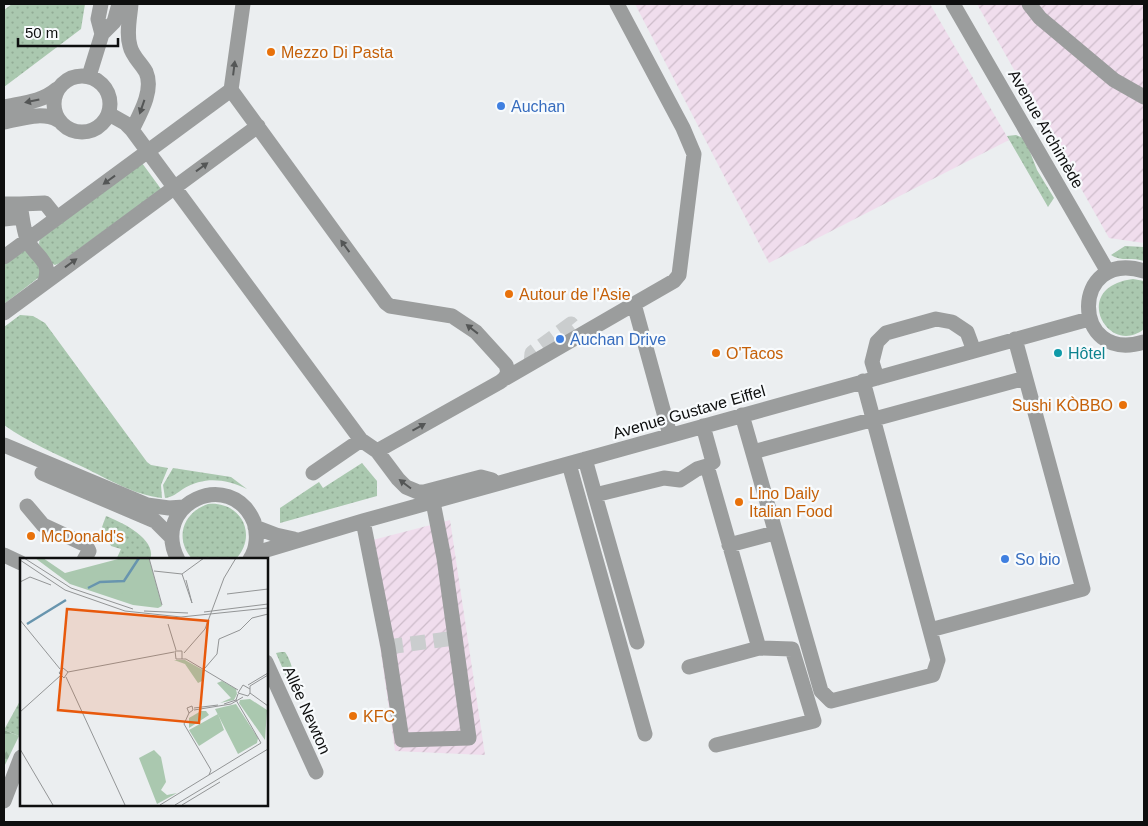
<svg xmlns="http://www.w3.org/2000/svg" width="1148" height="826" font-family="Arial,sans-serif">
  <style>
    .industrial { fill: url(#industrial-furrows) }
    .grass { fill: url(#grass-dots) }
    .forest { fill: url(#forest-firs) }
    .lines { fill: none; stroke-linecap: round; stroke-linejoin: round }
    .minor-tunnel { stroke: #cacdce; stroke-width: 15; stroke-dasharray: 15 8; stroke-linecap: butt }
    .minor { stroke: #9b9d9d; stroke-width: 15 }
    .oneway { fill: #545656 }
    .food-dot { fill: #e8710a; stroke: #f8fbfd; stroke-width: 2 }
    .shop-dot { fill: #3f7fe0; stroke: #f8fbfd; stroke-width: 2 }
    .culture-dot { fill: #0f9aa8; stroke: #f8fbfd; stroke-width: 2 }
    .labels { text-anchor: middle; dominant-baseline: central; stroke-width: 4.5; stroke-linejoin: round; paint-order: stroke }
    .food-label { font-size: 16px; fill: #c56008; stroke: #f8fbfd; text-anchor: start }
    .shop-label { font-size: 16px; fill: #366cbe; stroke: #f8fbfd; text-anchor: start }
    .street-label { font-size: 16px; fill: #0e0f0f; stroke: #f8fbfd }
    .culture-label { font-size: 16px; fill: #0d838f; stroke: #f8fbfd; text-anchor: start }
    .inset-river { fill: none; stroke: #6895ae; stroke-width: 2.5 }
    .inset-road { fill: none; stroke: #939596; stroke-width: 1 }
    .view { fill: #e8590c; fill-opacity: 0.15; stroke: #e8590c; stroke-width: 2.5 }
    .inset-edge { fill: none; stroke: #0e0f0f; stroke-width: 2.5 }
  </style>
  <defs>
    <pattern id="industrial-furrows" width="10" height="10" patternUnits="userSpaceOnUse" patternTransform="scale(1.25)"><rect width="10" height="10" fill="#f0dded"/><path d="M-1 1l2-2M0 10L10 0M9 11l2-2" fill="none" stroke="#cdbcca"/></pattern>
    <pattern id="grass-dots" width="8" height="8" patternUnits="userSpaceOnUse" patternTransform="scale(1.25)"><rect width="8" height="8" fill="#aac8af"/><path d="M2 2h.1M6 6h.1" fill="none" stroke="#91ab95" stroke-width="1.8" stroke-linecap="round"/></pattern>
    <pattern id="forest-firs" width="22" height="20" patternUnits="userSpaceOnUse" patternTransform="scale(1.25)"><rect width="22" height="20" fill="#aac8af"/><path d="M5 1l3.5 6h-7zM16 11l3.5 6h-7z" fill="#91ab95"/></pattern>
  </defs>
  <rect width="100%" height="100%" fill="#ebeef0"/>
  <path class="industrial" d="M635 4H930L1009 140 769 263Z
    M977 4H1144V243L1109 238Z
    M450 520 485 755 395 751 365 542Z"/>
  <path class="grass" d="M12 4H85L81 29 4 87V10Z
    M1016 135 1023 138 1027 144 1037 170 1054 198 1048 207 1007 136Z
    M142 163 161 189 60 263 55 265C46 262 36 248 40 239Z
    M1125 246 1144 247V261C1134 257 1120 262 1111 255Z
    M25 250 32 253 42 275 4 304V265Z
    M1133 279 1144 281V329C1108 358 1069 287 1133 279Z
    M20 315 33 316 45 323 147 462 151 465 168 468 161 485 162 498C134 495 108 479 83 467 56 454 28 442 4 425V327Z
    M362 463 377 481V496L280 523V508L319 482 323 488Z
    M173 468 231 477 247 489C225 479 205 476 183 489 177 493 173 497 165 498L163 485Z
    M208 504C241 501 259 535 235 560H193C174 539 182 513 208 504Z
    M106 516C121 522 158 539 150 560H116L121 549 111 546 102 527Z
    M281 652H285C290 659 294 671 293 679L289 683 276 653Z
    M21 699V732L19 736 4 730Z"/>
  <path class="forest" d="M4 730 19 736 4 767Z"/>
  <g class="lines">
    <path class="minor-tunnel" d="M531 364 532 353 571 324 580 335
      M388 647 455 638"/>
    <path class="minor" d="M101 4 98 19 102 34
      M131 4C130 17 126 33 130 46 132 56 141 63 146 72 154 90 140 114 132 130
      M243 4 231 90 386 303 390 306 452 316 476 332 506 365C509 373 507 377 500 382L377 451
      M617 4 683 128 694 154 679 275 674 281 634 304 670 435
      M953 4 1108 272
      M1029 4 1040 18 1114 80 1144 97
      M54 104a28 28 0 1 1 56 0a28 28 0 1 1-56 0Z
      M89 76 102 34 114 22 119 4
      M4 107C23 103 42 102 57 89
      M109 114 125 123 132 130 361 440 377 451 398 479 406 487 418 492H424L481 477 492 480
      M4 122C22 119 41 111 58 120
      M4 204H20C22 215 23 228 27 239 34 257 54 261 44 283
      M20 204 45 203 57 218
      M4 219 22 217
      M4 257 231 90
      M1144 271C1070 248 1070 365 1144 342
      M4 313 258 126
      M506 378 634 304
      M877 378 872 362 877 342 886 333 936 319 952 322 967 332 974 351
      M742 415 821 691 831 701 933 675 938 660 863 381
      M4 445 147 505 169 508 184 507
      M753 452 1025 378
      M585 459 595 495 664 478 680 480 697 469 707 466 713 462 703 426
      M569 464 645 734
      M42 473 155 521 171 537
      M313 473 361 440
      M595 495 637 642
      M27 506 43 525 86 545 89 551 84 560
      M363 521 388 647 402 740 469 738 444 558 433 502
      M255 527 276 535 294 539
      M729 545 774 533
      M253 554 363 521 1089 319
      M4 555 21 563
      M178 560C149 503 231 467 254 522 258 534 257 549 250 559
      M930 630 1083 589 1015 339
      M266 662 316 772
      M689 667 759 648 707 466
      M716 745 814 721 792 649 759 648
      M4 801 21 757"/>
  </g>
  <defs><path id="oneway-solid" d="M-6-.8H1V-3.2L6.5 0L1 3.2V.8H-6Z" transform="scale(1.25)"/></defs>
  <g class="oneway">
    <use href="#oneway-solid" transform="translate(234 68) rotate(-83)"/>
    <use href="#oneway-solid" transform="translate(32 101) rotate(168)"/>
    <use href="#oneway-solid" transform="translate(142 107) rotate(109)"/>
    <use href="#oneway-solid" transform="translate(202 167) rotate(-36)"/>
    <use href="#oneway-solid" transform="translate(109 180) rotate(144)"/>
    <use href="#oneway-solid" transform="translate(345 246) rotate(-126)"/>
    <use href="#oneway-solid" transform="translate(71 263) rotate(-36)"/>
    <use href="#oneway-solid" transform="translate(472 329) rotate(-142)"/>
    <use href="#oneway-solid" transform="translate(419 427) rotate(-29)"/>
    <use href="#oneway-solid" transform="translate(405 484) rotate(-143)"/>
  </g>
  <g class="food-dot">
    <circle cx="271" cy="52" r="5"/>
    <circle cx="509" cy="294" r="5"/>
    <circle cx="716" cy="353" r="5"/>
    <circle cx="1123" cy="405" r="5"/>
    <circle cx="739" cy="502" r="5"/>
    <circle cx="31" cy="536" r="5"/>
    <circle cx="353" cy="716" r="5"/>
  </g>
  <g class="shop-dot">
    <circle cx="501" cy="106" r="5"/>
    <circle cx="560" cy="339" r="5"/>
    <circle cx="1005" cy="559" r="5"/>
  </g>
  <circle class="culture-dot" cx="1058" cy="353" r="5"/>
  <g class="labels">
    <g class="food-label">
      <text x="281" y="52">Mezzo Di Pasta</text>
      <text x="519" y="294">Autour de l'Asie</text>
      <text x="726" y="353">O'Tacos</text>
      <text x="1113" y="405" text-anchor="end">Sushi KÒBBO</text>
      <text x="749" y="493">Lino Daily<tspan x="749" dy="18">Italian Food</tspan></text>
      <text x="41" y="536">McDonald's</text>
      <text x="363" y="716">KFC</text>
    </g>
    <g class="shop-label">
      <text x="511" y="106">Auchan</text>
      <text x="570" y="339">Auchan Drive</text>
      <text x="1015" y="559">So bio</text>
    </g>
    <g class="street-label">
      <text transform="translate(1046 129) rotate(60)">Avenue Archimède</text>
      <text transform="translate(689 412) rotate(-16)">Avenue Gustave Eiffel</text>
      <text transform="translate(307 710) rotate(66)">Allée Newton</text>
    </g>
    <g class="culture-label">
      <text x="1068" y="353">Hôtel</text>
    </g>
  </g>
  <g transform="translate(20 558)">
    <rect width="248" height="248" fill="#ebeef0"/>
    <path d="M154 102H165L183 112 184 122 178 125 165 106ZM202 123 216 131 217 136 214 142 200 145 211 140 197 125ZM230 141 247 152 245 182 219 145 220 142ZM181 153H186L189 157 169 170V160ZM198 156 204 172 179 188 169 172Z" fill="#aac8af"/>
    <path d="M216 146 238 180 237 185 218 196 195 151ZM134 192 141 199 146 224 141 232 147 237 157 235 137 246 119 200Z" fill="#aac8af"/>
    <path d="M15 0H23L45 15 102 0H129L142 48 138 50 113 47 50 26Z" fill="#aac8af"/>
    <path d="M89 18 107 24 102 36 82 29Z" fill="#aac8af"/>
    <path class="inset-river" d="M68 30 80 24 104 23 119 0M7 66 46 42"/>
    <path class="inset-road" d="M4 0 51 30 113 51M129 0 142 47M0 2 45 32 105 53 161 59 248 50M134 13 162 16 184 0M162 16 172 45 166 22M0 24 10 19 31 27M207 36 248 31M124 53 168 55M184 54 248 46M0 62 40 111M148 66 156 92M164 95 185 71 204 20 216 0M162 101V93H155L156 101H166L218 132M185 110 197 96 199 81 220 72 232 60 248 56M48 114 44 120 39 115 43 110 48 114 154 94M46 119 105 247M228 127 248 115M230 131 223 127 218 135 228 138 230 135V128L248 117M230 135 248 148M204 146 216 142 218 136M174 150 198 147M174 152 211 146 223 139M0 154 40 118M169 155 167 150 172 148 173 152 169 155 164 166 191 212 189 217M0 191 33 247M140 247 241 185 216 142M155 247 248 191M162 247 200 224"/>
    <path class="view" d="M47 51 188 63 179 165 38 152Z"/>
    <rect width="248" height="248" class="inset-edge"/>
  </g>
  <rect width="1148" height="826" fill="none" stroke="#0e0f0f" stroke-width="10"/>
  <path d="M18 38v8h100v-8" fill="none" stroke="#0e0f0f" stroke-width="2.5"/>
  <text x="25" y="38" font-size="15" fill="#0e0f0f" stroke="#f8fbfd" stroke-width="4" paint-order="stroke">50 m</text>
</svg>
